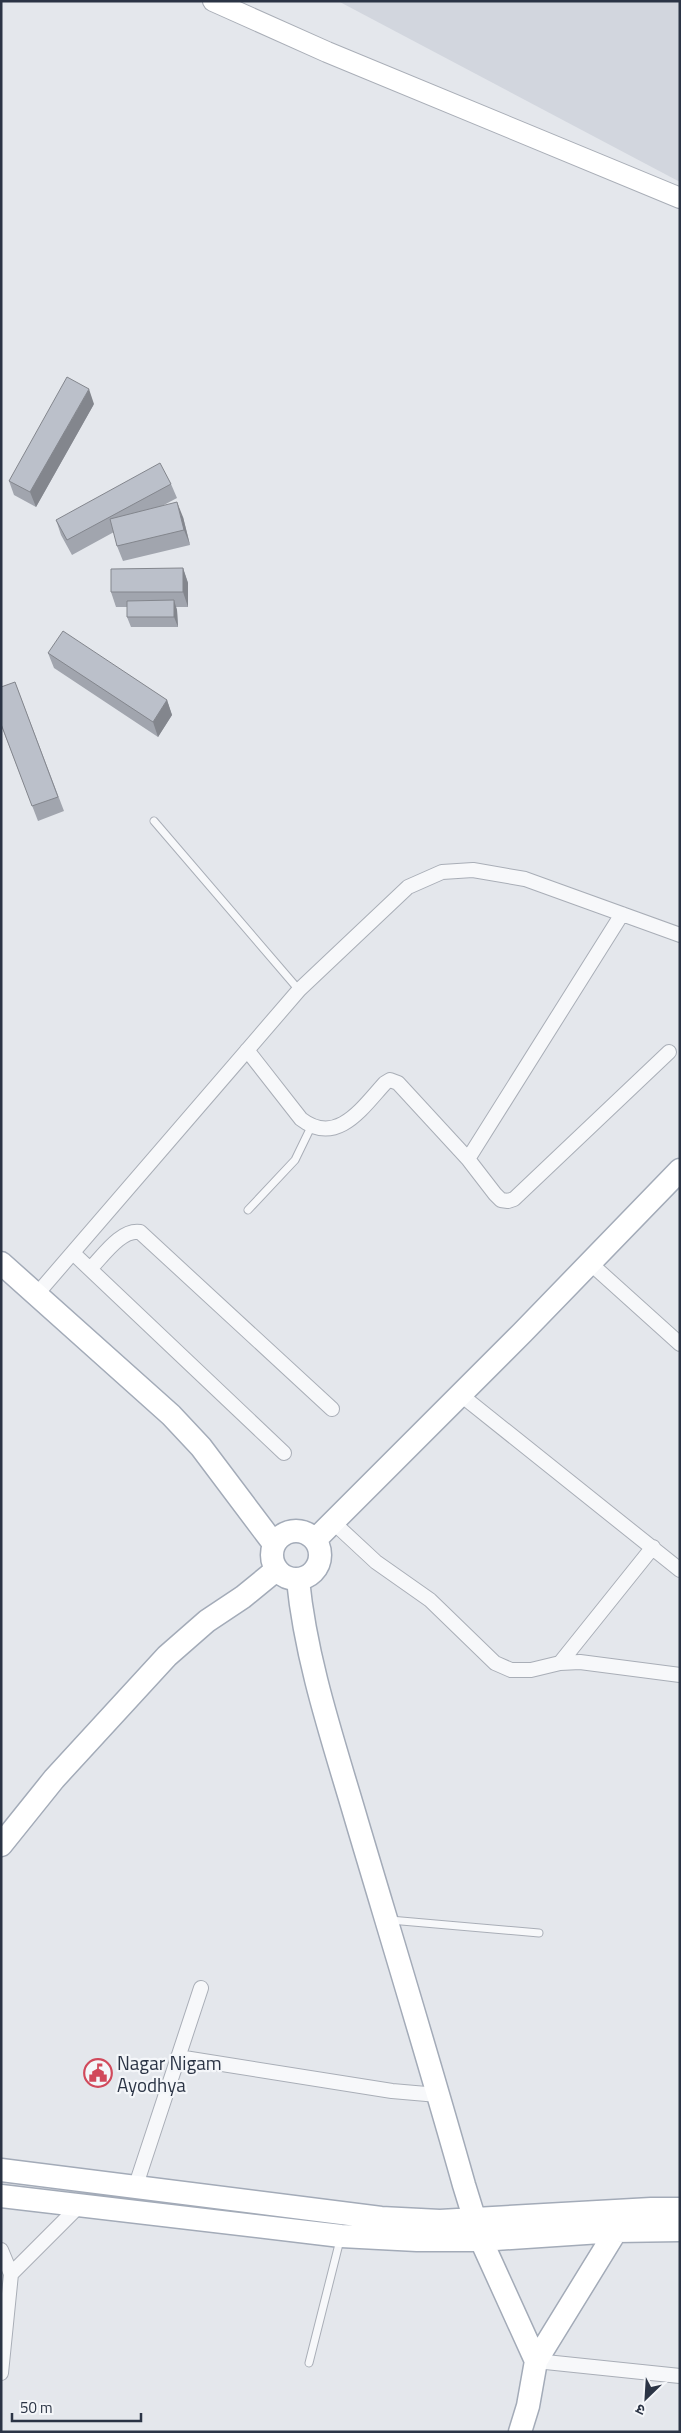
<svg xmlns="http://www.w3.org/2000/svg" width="681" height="2433" font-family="'Titillium Web','Noto Sans Devanagari',sans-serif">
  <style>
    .built { fill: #d2d6de }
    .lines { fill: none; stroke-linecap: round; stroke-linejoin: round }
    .lane-casing { stroke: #a9aeb7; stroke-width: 9 }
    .street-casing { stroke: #a9aeb7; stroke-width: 16 }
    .secondary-casing { stroke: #a9aeb7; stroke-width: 22 }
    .primary-casing { stroke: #a3abb8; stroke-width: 25 }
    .lane { stroke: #f7f8fa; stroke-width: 7 }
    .street { stroke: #f7f8fa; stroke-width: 14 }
    .secondary { stroke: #fff; stroke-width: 20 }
    .primary { stroke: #fff; stroke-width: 22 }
    .wall { fill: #a1a5ae }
    .shaded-wall { fill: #83868d }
    .building { fill: #bbc0ca; stroke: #83868d }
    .labels { text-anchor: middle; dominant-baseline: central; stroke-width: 4.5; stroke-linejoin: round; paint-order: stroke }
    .poi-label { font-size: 19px; fill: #2b3445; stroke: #f4f6f9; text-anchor: start }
  </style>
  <rect width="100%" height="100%" fill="#e4e7ec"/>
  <path class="built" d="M338 1H680V182Z"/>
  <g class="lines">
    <defs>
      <path id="lane" d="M154 821 299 990
        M248 1210 295 1160 311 1127
        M390 1920 539 1933
        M309 2363 340 2240"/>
      <path id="street" d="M247 1050 301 1119C337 1147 363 1107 385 1083L390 1080 398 1083 468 1159 495 1194 501 1200 508 1201 514 1199 669 1052
        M468 1159 622 914
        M73 1253 284 1453
        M590 1263 680 1344
        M90 1269C103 1256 121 1229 140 1232L332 1409
        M37 1294 299 990 408 887 442 872 473 870 525 879 680 935
        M461 1395 680 1570
        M334 1523 376 1562 430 1600 495 1663 511 1670H531L560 1663 580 1662 680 1675
        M560 1663 653 1547
        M178 2057 392 2091 438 2095
        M135 2188 201 1988
        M1 2250 11 2274 1 2373
        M11 2274 79 2206
        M536 2361 680 2376"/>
      <path id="secondary" d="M213 1 327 52 680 198"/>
      <path id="primary" d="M1 1263 171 1415 201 1447 274 1544
        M272 1555a24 24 0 1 1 48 0a24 24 0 1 1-48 0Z
        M315 1540 522 1333 680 1170
        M298 1580C306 1662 334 1743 357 1822 393 1943 430 2064 464 2185L481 2240 536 2361 528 2406 520 2432
        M1 1845 54 1779 167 1656 207 1621 243 1597 276 1570
        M1 2170 381 2218 440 2221 651 2209H680
        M1 2196 341 2236 417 2240H481L616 2231 680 2230
        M536 2361 616 2231 615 2220"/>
    </defs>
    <use href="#lane" class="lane-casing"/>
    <use href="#street" class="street-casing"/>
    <use href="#secondary" class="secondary-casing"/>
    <use href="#primary" class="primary-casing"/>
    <use href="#lane" class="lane"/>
    <use href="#street" class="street"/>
    <use href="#secondary" class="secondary"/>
    <use href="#primary" class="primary"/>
  </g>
  <path class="wall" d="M94 404 36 507 14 495 9 481Z
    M171 484 177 498 162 506 183 517 190 545 123 561 117 546 114 532 72 555 61 535 56 520Z
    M183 568 188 583V607H176L177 610 178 627H131L127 617V607H116L111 592Z
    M48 653 167 700 172 715 158 737 54 668Z
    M15 682 64 811 38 821 1 725Z"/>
  <path class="shaded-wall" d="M89 389 94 404 36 507 30 492Z
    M177 502 183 517 190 545 184 530Z
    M183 568 188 583V607L183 592Z
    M174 600 177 610 178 627 174 617Z
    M167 700 172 715 158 737 153 722Z"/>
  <path class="building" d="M67 377 89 389 30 492 9 481Z
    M160 463 171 484 67 540 56 520Z
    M177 502 184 530 117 546 110 519Z
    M183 568V592H111V569Z
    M174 600V617H127V601Z
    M63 631 167 700 153 722 48 653Z
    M15 682 58 797 32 806 1 724V687Z"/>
  <defs>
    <symbol id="civic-ring" viewBox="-11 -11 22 22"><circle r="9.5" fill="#f4f6f9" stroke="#d1495b" stroke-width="1.5"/><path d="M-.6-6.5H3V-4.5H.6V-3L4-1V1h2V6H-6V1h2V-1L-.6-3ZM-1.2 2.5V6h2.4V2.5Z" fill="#d1495b"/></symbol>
  </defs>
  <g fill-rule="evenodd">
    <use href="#civic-ring" x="82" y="2057" width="32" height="32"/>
  </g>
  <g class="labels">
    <g class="poi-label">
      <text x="117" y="2062">Nagar Nigam<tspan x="117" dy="22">Ayodhya</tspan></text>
    </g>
  </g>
  <rect width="681" height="2433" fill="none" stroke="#2b3445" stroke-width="5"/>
  <g transform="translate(646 2398) rotate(205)" stroke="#f4f6f9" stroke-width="4" paint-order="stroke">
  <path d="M0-4L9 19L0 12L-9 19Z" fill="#2b3445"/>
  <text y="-8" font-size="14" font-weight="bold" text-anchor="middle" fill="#2b3445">उ</text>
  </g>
  <path d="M12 2413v8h129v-8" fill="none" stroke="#2b3445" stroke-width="2.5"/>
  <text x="20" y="2413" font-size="15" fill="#2b3445" stroke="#f4f6f9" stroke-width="4" paint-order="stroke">50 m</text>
</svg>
